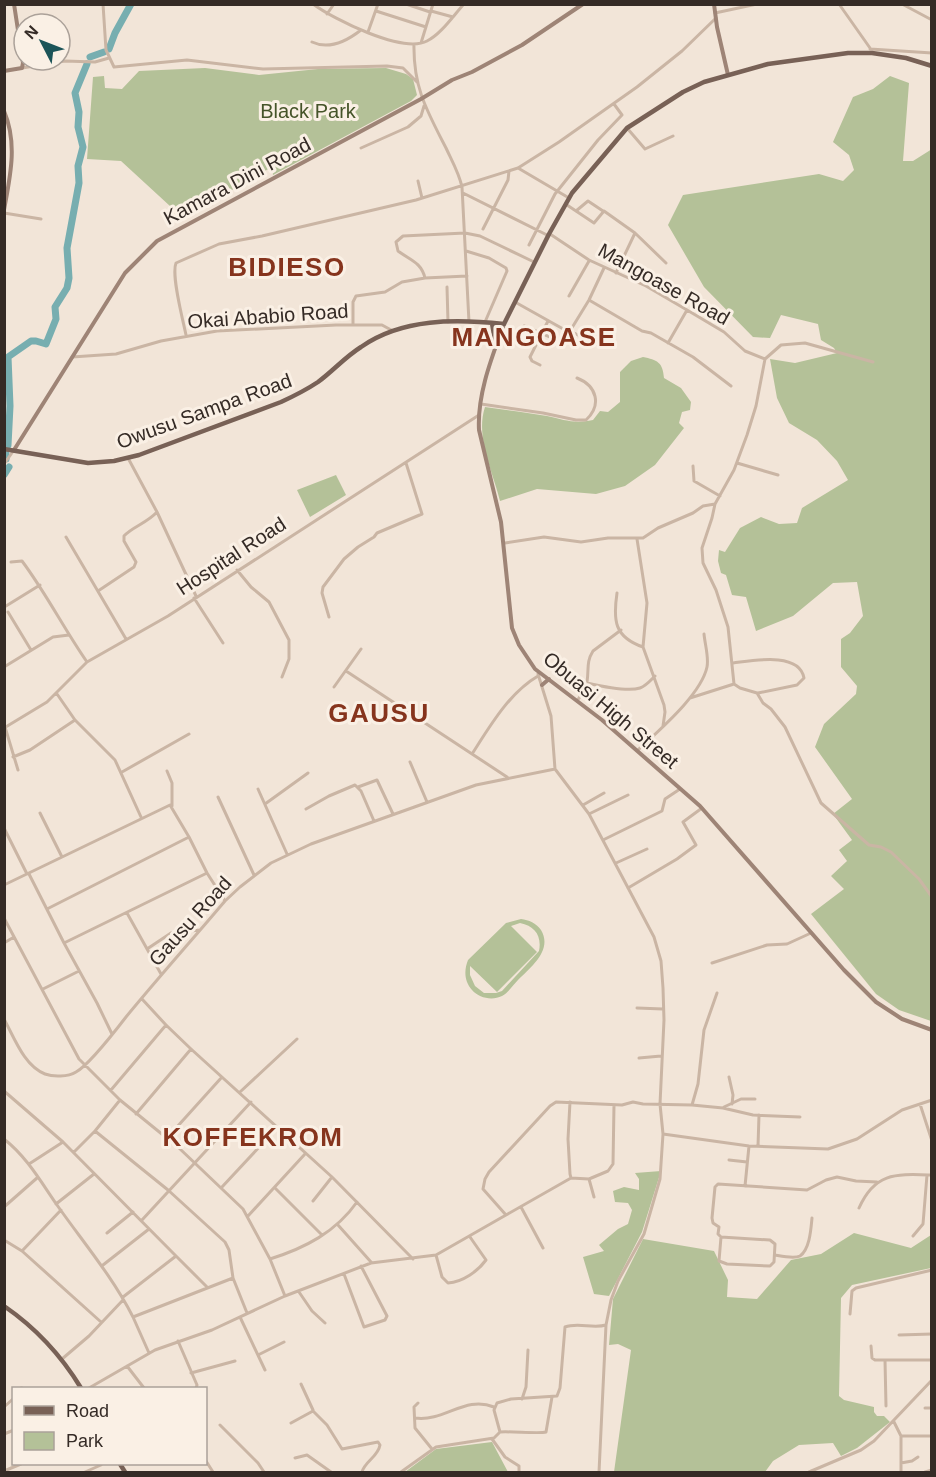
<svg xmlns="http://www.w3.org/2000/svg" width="936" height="1477" font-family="Arial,sans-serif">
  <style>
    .green { fill: #b4c198; fill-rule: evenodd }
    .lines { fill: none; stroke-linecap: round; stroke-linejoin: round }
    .river { stroke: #77aeb0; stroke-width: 7 }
    .street { stroke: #cab5a4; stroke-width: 3 }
    .secondary { stroke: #9e8476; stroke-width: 4 }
    .primary { stroke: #786156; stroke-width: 4.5 }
    .labels { text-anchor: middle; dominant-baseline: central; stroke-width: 6; stroke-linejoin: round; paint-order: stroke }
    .park-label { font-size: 20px; fill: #455429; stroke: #faf0e5 }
    .street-label { font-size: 20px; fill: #352b26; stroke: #faf0e5 }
    .district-label { font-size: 26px; font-weight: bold; letter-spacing: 1.5px; fill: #86341d; stroke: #faf0e5 }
  </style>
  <rect width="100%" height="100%" fill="#f2e5d8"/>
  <path class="green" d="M205 68 259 75 318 69 386 68 406 74 413 79 417 95 411 101 273 175 272 167 183 218 121 161 87 159 93 77 104 76 105 88 122 89 139 71Z
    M890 76 909 83 903 161H913L932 149 931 1021 899 1010 876 994 811 914 844 889 831 876 847 861 839 850 852 840 833 814 852 799 815 747 824 724 856 694 857 686 841 667V639L850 633 863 616 857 582 833 583 793 616 756 631 746 597 732 595 726 575 721 573 718 561 719 550 725 552 740 528 761 517 779 524 797 523 802 508 848 480 837 461 817 440 789 423 777 398 770 359 795 363 837 353 834 348 821 340 818 324 781 315 770 338 753 337 704 287 668 225 683 195 819 174 843 181 854 170 849 155 833 142 853 97 873 89Z
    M643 357C657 360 663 362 664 378L681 388 691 402 690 410 682 412 679 423 684 428 655 465 625 486 596 494 537 489 500 501C493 472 475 437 485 407 505 410 526 412 547 416 565 420 574 424 593 420L600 411 608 412 620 402V372L631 361Z
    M336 475 346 495 310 517 297 490Z
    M521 919C529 920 536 923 541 930 553 950 531 967 518 980 513 985 508 993 502 996 492 1001 479 998 472 990 464 981 464 970 468 960L506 923ZM520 923C535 926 542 936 539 951L502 991 496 993H484L475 986 470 975V966L497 992 537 952 511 926Z
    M661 1171 642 1232 609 1296 594 1294 583 1257 604 1251 599 1245 618 1229 628 1224 632 1210 628 1203 615 1202 613 1191 624 1187 639 1190V1179L635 1173Z
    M854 1233 911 1248 931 1235V1268L852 1285 841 1298 839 1396 844 1400 874 1407V1412L877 1416H884L890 1422 857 1448 841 1456 833 1443 799 1445 773 1461 765 1472H614L631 1350 618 1344 609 1345 613 1299 643 1239 714 1251 728 1280 727 1297 757 1299 791 1260 821 1254Z
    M492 1442 508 1472H405L436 1449Z"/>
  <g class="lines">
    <path class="river" d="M109 49 115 33 131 4
      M90 57 104 52
      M8 445 10 406 8 357 31 341H36L46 344 56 319 55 307 67 288 69 278 67 248 79 183 78 166 83 147 78 127 79 112 75 93 87 64
      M6 459V454
      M4 475 9 467"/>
    <path class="street" d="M103 4 106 50 114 67 187 60 263 69 387 66 403 68 417 82
      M313 4C333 19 403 54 427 41 441 34 453 16 464 4
      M406 4 430 12
      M839 4 870 48
      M902 4 932 20
      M376 11 426 27
      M431 11 453 17
      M715 13 757 4
      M327 14 334 4
      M368 32 378 4
      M312 42C329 50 347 41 361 30
      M421 43 433 4
      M414 44C413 87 427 111 446 148 452 161 459 173 462 187L469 322
      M870 49 932 53
      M22 68 65 61 95 62 109 58
      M627 128 645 149 673 136
      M361 148 408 127 421 116 424 106
      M518 168 569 198
      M418 181 422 198
      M463 193 547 235
      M567 205 594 223 604 211 635 233 666 263
      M576 211 588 201 603 211
      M4 213 41 219
      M483 229 508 180 509 171
      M550 234 589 260 646 286 687 310 724 332 745 351 765 359
      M529 245 555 194 598 140 622 115 614 104
      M466 251 489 258 506 268 507 271 485 322
      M616 273 635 233
      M467 276 425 278C421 262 410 260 398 251L396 242 403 236 465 233 480 236 534 262
      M447 287 448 322
      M569 296 589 261
      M589 300 642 331 651 333 693 357 731 386
      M515 302 565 330 570 331 589 300 604 268
      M353 325V302L356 296 385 292 402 282 425 278
      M524 326 555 339
      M570 331 602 347
      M186 335C183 320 171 275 176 263L219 244 262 236 416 200 518 168 559 142 637 87 682 51 716 18
      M668 343 687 310
      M72 357 116 354 161 341 217 331 336 325H382L393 331
      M540 365 532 361 530 357 548 321
      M481 404 543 413 576 420H586C602 405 597 386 577 378
      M128 458 157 512 196 596
      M737 463 778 475
      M4 464 14 450
      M693 466 694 481 720 496
      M66 537 126 639
      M637 539 647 603 643 647 664 705 665 712 663 726
      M505 543 544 537 581 542 608 538H643L658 528 693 513 703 506 715 504
      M11 562 22 561C46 593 64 629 87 662
      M237 570 251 587 269 602 289 640V659L282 677
      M98 591 134 567 136 562 124 541V536C132 527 147 523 157 512
      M617 593C613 620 614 637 643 647
      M194 598 223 643
      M6 606 40 585
      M8 612 31 650
      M329 617 322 593 323 587 344 559 358 547 374 537 377 533 422 514 406 463
      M733 663C751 661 799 651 804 678L797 685 758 693
      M4 667 53 637 69 635
      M346 671 507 777
      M538 674 551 716 555 769
      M587 683C600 686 628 692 640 688 646 686 651 680 655 676
      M734 684 728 627 716 590 703 563 702 548 712 518 715 504 734 470 747 435 756 406 765 359 781 345 805 343 873 362
      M334 687 361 649
      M57 694 75 720 115 760 141 817
      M690 698 734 684 740 688 757 693 763 703 771 709 785 727 821 803 869 845 881 847 891 852 919 879 932 897
      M577 701C581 695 586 689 587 682 589 670 586 662 593 651L621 630
      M5 727 18 770
      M4 728 47 702 87 662 168 616 479 415
      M638 750C658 731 701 695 707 667 709 657 705 645 704 634
      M472 754C490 726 509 693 538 676
      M13 757 30 750 75 720
      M410 762 427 802
      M555 769 589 814 654 937 661 961 663 988 664 1020 660 1104 663 1134 660 1179 644 1234 618 1281 611 1300 606 1325 599 1472
      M167 771 172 783V806
      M122 772 189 734
      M358 787 377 780 393 814
      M258 789 287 854
      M218 797 254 875
      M265 804 308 773
      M583 805 604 793
      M306 809 329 796 355 785 361 791 374 821
      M40 813 62 857
      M589 814 628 795
      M4 828 27 874
      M603 840 662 811 665 799 680 789
      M616 863 647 849
      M29 874 64 943 207 873
      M4 885 170 805 189 837 207 873 225 901
      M628 888 677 859 696 845 683 822 702 808
      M47 909 189 837
      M127 913 161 974
      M4 918 79 1059 120 1100 179 1148 243 1209 270 1259 285 1296
      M4 943 14 937
      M64 943 97 1003 112 1034
      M147 949 171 933 200 930
      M712 963 767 945 787 944 811 933
      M43 989 79 971
      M142 999 166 1025 191 1049 332 1177 413 1259
      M637 1008 663 1009
      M4 1019C14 1037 24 1066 45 1074 53 1077 68 1077 76 1072 89 1065 116 1030 126 1017 158 978 192 940 225 901L240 887 271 863 311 844 476 785 555 769
      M639 1058 661 1056
      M729 1077 733 1095 732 1104
      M111 1090 166 1025
      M4 1091 63 1142
      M240 1092 297 1039
      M570 1102 568 1139 570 1174 571 1178
      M920 1104 932 1141
      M614 1105 613 1164 608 1171 589 1179 571 1178 506 1215 483 1189 485 1179 489 1172 550 1106 556 1102 622 1105 633 1102 643 1104 692 1105 723 1108 753 1115 800 1117
      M692 1105 698 1084 704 1030 717 993
      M724 1107 741 1099H755
      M136 1114 191 1049
      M95 1131 168 1190 225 1242 229 1250 233 1278
      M663 1134 749 1146 828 1149 857 1139 902 1110 932 1100
      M167 1138 222 1077
      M4 1139C27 1157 41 1182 57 1205 83 1242 112 1276 133 1317
      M758 1146 759 1115
      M74 1152 95 1131 120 1100
      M729 1160 747 1162
      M29 1164 63 1142 176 1256 123 1297
      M589 1179 594 1197
      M745 1186 749 1146
      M222 1187 277 1128
      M275 1188 322 1235
      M313 1201 332 1177
      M56 1204 94 1174
      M4 1207 37 1178
      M521 1207 543 1248
      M859 1208C875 1172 896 1174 932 1175
      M248 1216 305 1154
      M142 1220 251 1102
      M338 1225 371 1262
      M107 1233 133 1212
      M913 1236 923 1224 927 1175
      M721 1237 770 1240 775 1244 774 1262 770 1266 727 1264 719 1261 721 1237 718 1234 719 1227 713 1223 712 1218 715 1187 718 1184 807 1190 826 1180 837 1177 856 1181 877 1182
      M4 1240 22 1251 101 1322
      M22 1251 61 1210
      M436 1255 442 1277 448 1283C463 1282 478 1271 486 1260L470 1237
      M775 1255C781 1256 794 1259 800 1256 810 1249 811 1228 812 1218
      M176 1256 207 1287
      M270 1259C305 1248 336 1232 357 1202
      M103 1265 149 1229
      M344 1274 364 1327 385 1320 387 1316 361 1266
      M299 1292 312 1311 325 1323
      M850 1314 852 1291 856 1288 932 1270
      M240 1317 265 1370
      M899 1335 932 1334
      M178 1341 197 1385 196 1388
      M871 1346 872 1358 875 1360H932
      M149 1353 133 1317 233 1278 247 1313
      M258 1355 284 1342
      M62 1359 89 1336 123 1300
      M885 1360 886 1406
      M127 1366 144 1388
      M191 1373 235 1361
      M301 1384 313 1410
      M21 1388H22
      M89 1388 155 1350 212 1330 285 1296 371 1263 436 1255 506 1215
      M522 1399 526 1387 528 1350
      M418 1403 414 1407 415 1428 432 1449
      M4 1407 14 1398
      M925 1408H932
      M415 1418C445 1422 465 1395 494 1407
      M894 1422 901 1436V1472
      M291 1423 313 1411 327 1425 342 1449 378 1442 380 1445C378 1457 365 1461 362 1472
      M220 1425 258 1463 264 1472
      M500 1432C510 1431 540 1434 546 1432L552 1397
      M4 1434 14 1430
      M901 1436H932
      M492 1439 505 1457 519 1466V1472
      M295 1458 307 1455 331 1472
      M206 1461 213 1472
      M901 1463 912 1461 918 1457
      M4 1471 21 1464
      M85 1472 101 1465
      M401 1472 436 1447 494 1438 500 1432 494 1410 497 1403 511 1399 557 1396 560 1388 565 1327C578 1322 593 1329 606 1325
      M809 1472 861 1450 874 1441 932 1380
      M925 1472 932 1470"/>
    <path class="secondary" d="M714 4 717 27 728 75
      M4 71 22 68 23 63 14 4
      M4 111C18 144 10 177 4 210
      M504 324C492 357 477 394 479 430L501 522 512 628 519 645 535 669 602 720 700 806 844 970 876 1002 902 1019 932 1030
      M14 450 125 273 157 241 421 99 452 80 472 72 522 45 583 4
      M542 685 549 679"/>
    <path class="primary" d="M492 323 496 346
      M4 449 88 463 114 461 139 455 281 402C294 396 306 390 318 382 333 371 345 357 361 347 402 318 456 319 504 324L549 234 572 193 627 128 683 92 704 82 768 64 848 53H872L906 58 932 66
      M4 1306C36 1328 61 1355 81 1388
      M120 1464 125 1472"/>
  </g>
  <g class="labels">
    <g class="park-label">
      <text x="308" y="111">Black Park</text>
    </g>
    <g class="street-label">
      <text transform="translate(237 181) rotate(-28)">Kamara Dini Road</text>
      <text transform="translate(664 284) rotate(29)">Mangoase Road</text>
      <text transform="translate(268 316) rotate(-4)">Okai Ababio Road</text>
      <text transform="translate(204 411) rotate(-20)">Owusu Sampa Road</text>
      <text transform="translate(231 556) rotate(-33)">Hospital Road</text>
      <text transform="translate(611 710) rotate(40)">Obuasi High Street</text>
      <text transform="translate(190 921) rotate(-48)">Gausu Road</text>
    </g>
    <g class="district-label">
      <text x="287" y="267">BIDIESO</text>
      <text x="534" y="337">MANGOASE</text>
      <text x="379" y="713">GAUSU</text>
      <text x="253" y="1137">KOFFEKROM</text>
    </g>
  </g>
  <rect width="936" height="1477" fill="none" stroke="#352b26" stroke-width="12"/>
  <rect x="12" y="1387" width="195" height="78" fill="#faf0e5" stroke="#aba199" stroke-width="1.5"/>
  <rect x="24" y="1406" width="30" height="9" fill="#786156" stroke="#aba199" stroke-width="1.5"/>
  <text x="66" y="1417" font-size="18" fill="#352b26">Road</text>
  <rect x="24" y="1432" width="30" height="18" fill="#b4c198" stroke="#aba199" stroke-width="1.5"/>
  <text x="66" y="1447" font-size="18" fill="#352b26">Park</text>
  <g transform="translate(42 42) rotate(312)"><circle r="28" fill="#faf0e5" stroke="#aba199" stroke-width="1.5"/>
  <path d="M0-4.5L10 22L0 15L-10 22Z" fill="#1b5458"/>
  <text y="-9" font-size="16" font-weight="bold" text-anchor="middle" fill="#352b26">N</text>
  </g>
</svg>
